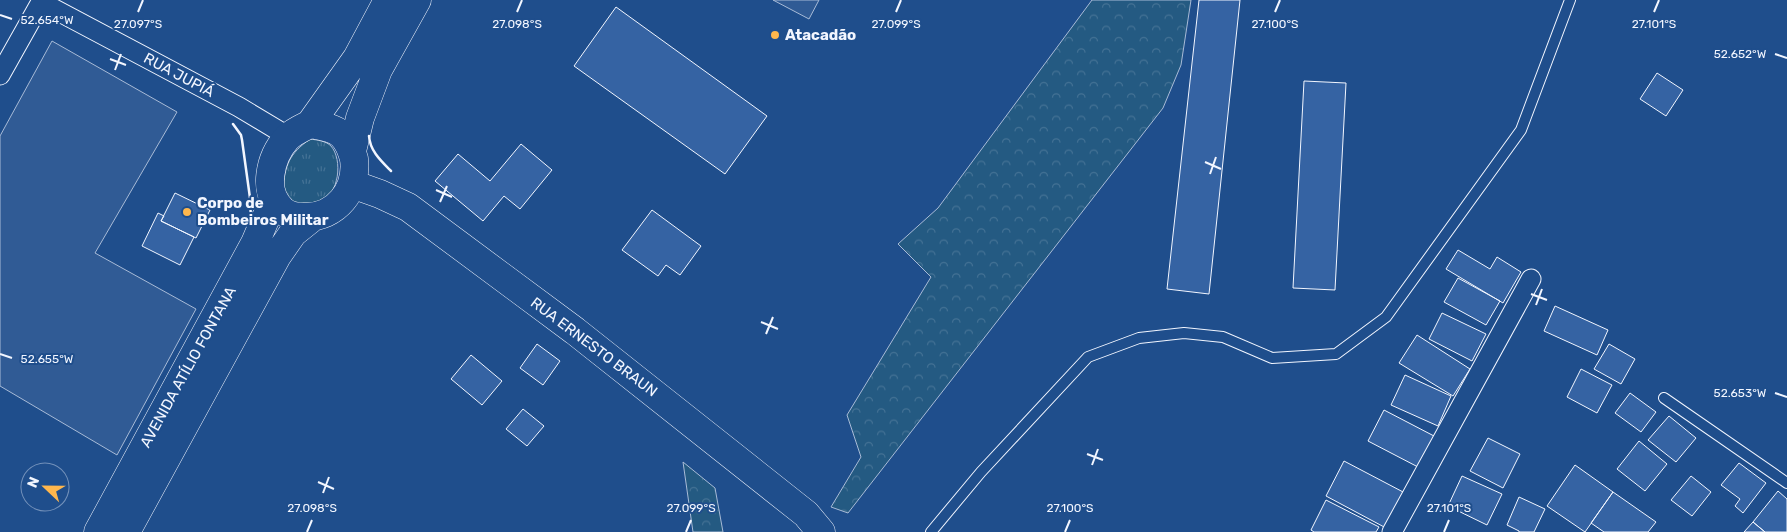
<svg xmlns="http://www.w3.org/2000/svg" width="1787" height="532" font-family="Rubik,sans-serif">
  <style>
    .grass { fill: url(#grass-tufts); stroke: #a8bbd7 }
    .forest { fill: url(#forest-crowns); stroke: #a8bbd7 }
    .parking { fill: #305b95; stroke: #a8bbd7 }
    .building { fill: #3563a3; stroke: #f2f6ff }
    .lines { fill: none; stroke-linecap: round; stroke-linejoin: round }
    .lane-casing { stroke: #f2f6ff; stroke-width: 12 }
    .street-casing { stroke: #f2f6ff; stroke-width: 21 }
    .secondary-casing { stroke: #f2f6ff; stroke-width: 29 }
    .lane { stroke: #1f4e8c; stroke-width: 10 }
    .street { stroke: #1f4e8c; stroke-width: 19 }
    .secondary { stroke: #1f4e8c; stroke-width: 28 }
    .wall { stroke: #f2f6ff; stroke-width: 2.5 }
    .ticks { fill: none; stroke: #f2f6ff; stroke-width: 2 }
    .poi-dot { fill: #ffb74d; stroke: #1f4e8c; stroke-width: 2 }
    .labels { text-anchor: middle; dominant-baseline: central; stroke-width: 4; stroke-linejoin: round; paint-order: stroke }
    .poi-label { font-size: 15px; font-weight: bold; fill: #f2f6ff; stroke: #1f4e8c; text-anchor: start }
    .street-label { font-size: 15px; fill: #f2f6ff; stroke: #1f4e8c }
    .ticks-label { font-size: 12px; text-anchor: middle; fill: #f2f6ff; stroke: #1f4e8c; stroke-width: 4; stroke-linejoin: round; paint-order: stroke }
  </style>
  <defs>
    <pattern id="grass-tufts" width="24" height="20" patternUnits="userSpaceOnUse" patternTransform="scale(1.25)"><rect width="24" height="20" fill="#245a82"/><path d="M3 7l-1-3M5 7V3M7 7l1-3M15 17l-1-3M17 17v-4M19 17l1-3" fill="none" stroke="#447295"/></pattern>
    <pattern id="forest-crowns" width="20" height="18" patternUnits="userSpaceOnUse" patternTransform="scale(1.25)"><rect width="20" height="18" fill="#245a82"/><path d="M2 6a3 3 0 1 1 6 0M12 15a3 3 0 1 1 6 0" fill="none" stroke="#447295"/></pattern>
  </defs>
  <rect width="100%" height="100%" fill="#1f4e8c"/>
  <path class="grass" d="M310 139C317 140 326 141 331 146 343 160 339 194 321 202 314 205 302 204 294 205L283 190C285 165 289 154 310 139Z"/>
  <path class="forest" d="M1092 0H1191L1181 65 1163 108 848 513 831 507 861 457 847 415 931 277 898 244 938 208Z
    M683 462 715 488 723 532H693Z"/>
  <path class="parking" d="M773 0H819L809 19Z
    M52 41 177 112 95 253 196 309 117 455 0 386V136Z"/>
  <path class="building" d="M1199 0H1240L1209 294 1167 289Z
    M616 7 767 116 725 174 574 66Z
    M1657 73 1683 90 1666 116 1640 99Z
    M1304 81 1346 83 1335 290 1293 288Z
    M521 144 552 170 520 209 504 196 483 221 435 181 458 154 490 181Z
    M175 193 210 210 196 238 161 221Z
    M652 210 701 246 680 275 666 265 658 276 622 250Z
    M158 213 164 216 161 221 194 237 180 265 142 246Z
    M1458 250 1490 269 1497 257 1521 272 1503 303 1446 269Z
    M1458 278 1500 301 1486 325 1444 302Z
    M1555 306 1608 330 1597 355 1544 331Z
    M1442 313 1486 334 1472 361 1429 339Z
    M1417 335 1470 369 1453 396 1399 363Z
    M537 344 560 361 543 385 520 368Z
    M1609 344 1635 359 1621 384 1594 369Z
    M471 355 502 381 482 405 451 379Z
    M1581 369 1612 385 1597 413 1567 397Z
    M1405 375 1451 396 1438 426 1391 405Z
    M1630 393 1656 412 1641 432 1615 413Z
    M523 409 544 426 527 446 506 429Z
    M1384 410 1434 436 1418 467 1368 441Z
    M1669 416 1696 438 1676 462 1648 440Z
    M1488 438 1520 454 1503 488 1470 471Z
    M1639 441 1667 464 1645 491 1617 469Z
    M1344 461 1405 493 1386 528 1326 496Z
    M1739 463 1766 483 1743 513 1735 506 1740 499 1721 485Z
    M1575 465 1613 492 1585 532 1547 506Z
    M1462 476 1502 494 1487 525 1448 506Z
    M1691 476 1711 492 1692 516 1671 500Z
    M1778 491 1787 499V532H1765L1753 522Z
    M1613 492 1656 522 1648 532H1604L1591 523Z
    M1519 497 1545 509 1534 532H1519V531L1507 525Z
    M1326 500 1379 527 1376 532H1314L1311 530Z
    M1753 522 1765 532H1744Z"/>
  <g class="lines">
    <defs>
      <path id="lane" d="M1664 398 1787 483
        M931 532 981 472 1088 357 1139 338 1184 333 1223 337 1272 358 1336 354 1386 317 1521 130 1570 0"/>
      <path id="street" d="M0 75 41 2 239 107 289 137
        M1392 532 1531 279"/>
      <path id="secondary" d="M310 124C321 126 333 127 342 135 348 141 352 151 354 159 358 190 336 218 304 217 297 217 288 215 283 211 261 192 270 157 287 138 293 132 302 128 310 124Z
        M310 124 357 58 388 0
        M352 151 360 118 378 70 417 0
        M352 184 380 194 408 207 575 331 806 514 821 532
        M98 532 255 243 273 201
        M126 532 277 256 293 233 313 217"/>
    </defs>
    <use href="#lane" class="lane-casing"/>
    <use href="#street" class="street-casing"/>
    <use href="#secondary" class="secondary-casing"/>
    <use href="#lane" class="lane"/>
    <use href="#street" class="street"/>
    <use href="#secondary" class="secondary"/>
    <path class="wall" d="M233 124 241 135 242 140 250 198 251 220
      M369 136C370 151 381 161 391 171"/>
  </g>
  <path class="ticks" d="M138 12 143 0M517 12 522 0M896 12 901 0M1275 12 1280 0M1654 12 1659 0M0 15 12 19M1775 54 1787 58M110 59 126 65M115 70 121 54M1205 162 1221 169M1210 174 1216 157M436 190 452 197M440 202 447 186M1531 294 1547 300M1536 305 1542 289M761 322 778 329M766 334 773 317M0 354 12 358M1775 393 1787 397M1087 454 1103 460M1092 465 1098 449M318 482 334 489M323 493 329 477M307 532 312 520M686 532 691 520M1065 532 1070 520M1444 532 1449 520"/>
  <g class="poi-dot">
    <circle cx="775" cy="35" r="5"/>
    <circle cx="187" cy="212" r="5"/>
  </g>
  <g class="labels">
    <g class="poi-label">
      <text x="785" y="35">Atacadão</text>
      <text x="197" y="203">Corpo de<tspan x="197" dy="17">Bombeiros Militar</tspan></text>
    </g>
    <g class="street-label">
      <text transform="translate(179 75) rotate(28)">RUA JUPIÁ</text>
      <text transform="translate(594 347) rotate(37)">RUA ERNESTO BRAUN</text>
      <text transform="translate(188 367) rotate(-61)">AVENIDA ATÍLIO FONTANA</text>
    </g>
  </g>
  <g class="ticks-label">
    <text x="47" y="24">52.654°W</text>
    <text x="896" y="28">27.099°S</text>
    <text x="138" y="28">27.097°S</text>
    <text x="517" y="28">27.098°S</text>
    <text x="1275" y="28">27.100°S</text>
    <text x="1654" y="28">27.101°S</text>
    <text x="1740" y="58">52.652°W</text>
    <text x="47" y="363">52.655°W</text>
    <text x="1740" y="397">52.653°W</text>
    <text x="312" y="512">27.098°S</text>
    <text x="691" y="512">27.099°S</text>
    <text x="1070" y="512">27.100°S</text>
    <text x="1449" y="512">27.101°S</text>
  </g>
  <g transform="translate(45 487) rotate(292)"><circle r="24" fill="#1f4e8c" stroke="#7391ba"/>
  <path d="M0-4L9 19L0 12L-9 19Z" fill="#ffb74d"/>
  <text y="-8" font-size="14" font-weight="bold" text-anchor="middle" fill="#f2f6ff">N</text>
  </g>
</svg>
